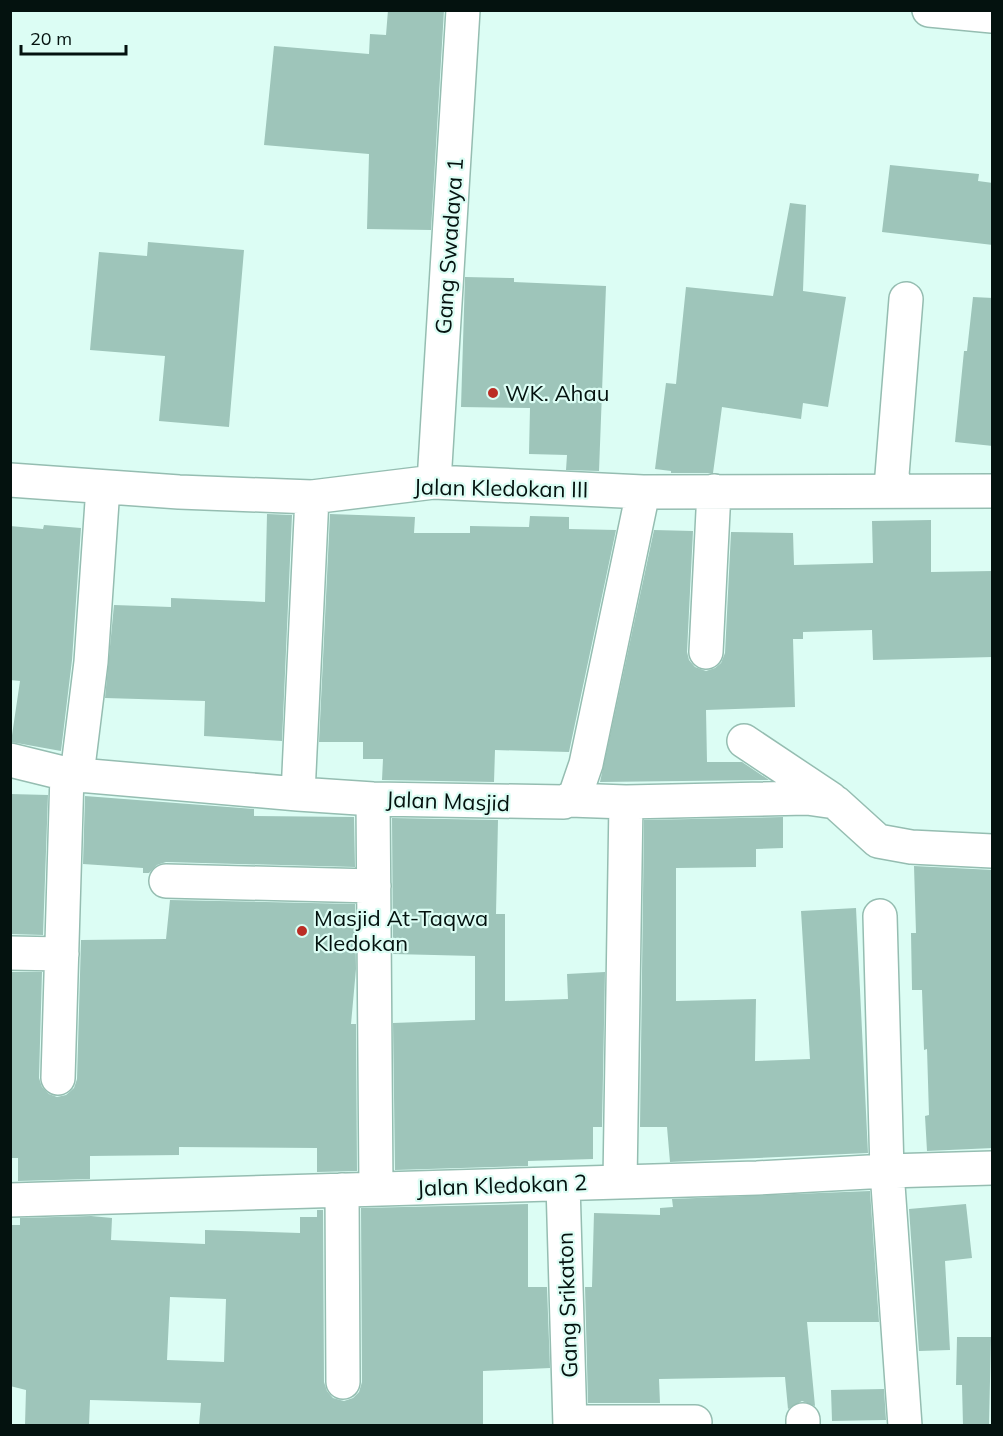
<svg xmlns="http://www.w3.org/2000/svg" width="1003" height="1436" font-family="Mulish,sans-serif">
  <style>
    .building { fill: #9ec5ba; fill-rule: evenodd }
    .lines { fill: none; stroke-linecap: round; stroke-linejoin: round }
    .minor-casing { stroke: #95bdb1; stroke-width: 36 }
    .minor { stroke: #fff; stroke-width: 33 }
    .poi-dot { fill: #bb2d25; stroke: #dcfdf4; stroke-width: 2 }
    .labels { text-anchor: middle; dominant-baseline: central; stroke-width: 4.5; stroke-linejoin: round; paint-order: stroke }
    .street-label { font-size: 22px; fill: #04120f; stroke: #dcfdf4 }
    .poi-label { font-size: 22px; fill: #04120f; stroke: #dcfdf4; text-anchor: start }
  </style>
  <rect width="100%" height="100%" fill="#dcfdf4"/>
  <path class="building" d="M388 10H444L431 230 367 229 369 154 264 145 274 46 369 54 370 34 386 35Z
    M890 165 979 174 978 181 993 183V245L882 232Z
    M790 203 806 205 803 291 846 297 828 407 803 403 801 419 722 407 713 473H671V471L655 469 666 383 676 384 686 287 773 296Z
    M148 242 244 250 229 427 159 421 165 356 90 350 99 252 147 256Z
    M465 277 514 278V282L606 286 599 471 566 470 567 455 529 454 530 408 461 407Z
    M973 297 993 298V446L955 442 964 351H967Z
    M267 514 292 515 282 741 204 736 205 701 105 698 114 605 171 607V598L265 602Z
    M330 514 415 517 414 533H470V526L529 527 530 516 569 517V529L616 530 569 752 495 750 494 782 382 780 383 759H363V742H319Z
    M931 520V572L993 571V657L873 660 872 630 803 632V639H793L795 707 706 710 707 762H742L769 780 600 782 654 530 693 531 687 652 689 660 695 667 706 671 715 668 721 663 725 653 731 532 793 533 794 565 873 563 872 521Z
    M44 525 81 528 72 660 61 751 11 742 20 681 10 680V526L43 529Z
    M10 794 48 795 43 935 10 934Z
    M85 796 254 809V816L354 817 355 867 166 862 157 865 149 873H143V868L83 864Z
    M783 817V848L756 849V867L676 868V1001L756 999 755 1061 810 1059 801 911 856 908 868 1153 670 1162 667 1127H640L644 820Z
    M392 818 498 820 496 914H505V1001L568 999 567 974 605 972 602 1127H593V1159L528 1161V1166L395 1170 393 1023 475 1020V956L393 954Z
    M914 866 993 870V1148L927 1151 925 1116 929 1115 927 1049 924 1050 922 990H912L911 933H916Z
    M170 900 355 904 356 969 351 1024H356L357 1171 317 1172V1148L179 1147V1155L90 1156V1179L18 1181V1158H10V972H42L39 1078 42 1087 49 1094 57 1097 66 1095 74 1088 77 1079 81 940 166 939Z
    M870 1191 879 1322H807L815 1406 802 1401 788 1409 785 1377 659 1379 660 1403H588L585 1287H592L594 1213 660 1215V1208L673 1207 672 1199Z
    M528 1204V1287H547L550 1368 483 1371V1425H199L201 1403 90 1400 89 1425H25L26 1390 10 1386V1225H20V1218L91 1216 112 1218 111 1240 205 1244V1230L300 1233V1217H317V1210H323L324 1382 327 1391 333 1398 344 1401 353 1398 359 1392 362 1382 361 1208ZM170 1297 226 1299 224 1362 167 1360Z
    M966 1204 972 1258 945 1261 950 1350 919 1351 909 1209Z
    M957 1337H991L989 1425H963L962 1385H956Z
    M884 1389 886 1420 832 1421 831 1390Z"/>
  <g class="lines">
    <defs>
      <path id="minor" d="M929 10 992 16
        M10 480 179 492 312 497 434 482 643 492 992 491
        M434 482 463 10
        M896 489 892 475 906 299
        M706 652 714 491
        M744 741 831 799
        M10 760 67 774 298 794 373 799 564 802 575 796 586 764 643 492
        M77 775 91 662 103 487
        M298 794 312 497
        M373 799 376 1189
        M570 800 626 802 807 798 835 802 878 841 911 847 992 851
        M166 881 374 886
        M880 916 887 1171 905 1426
        M10 953 62 954
        M58 1078 67 774
        M620 1182 626 802
        M563 1184 570 1426
        M342 1190 343 1382
        M10 1200 757 1178 887 1171 992 1168
        M803 1420V1426
        M570 1422H695"/>
    </defs>
    <use href="#minor" class="minor-casing"/>
    <use href="#minor" class="minor"/>
  </g>
  <g class="poi-dot">
    <circle cx="493" cy="393" r="6"/>
    <circle cx="302" cy="931" r="6"/>
  </g>
  <g class="labels">
    <g class="street-label">
      <text transform="translate(449 246) rotate(-86)">Gang Swadaya 1</text>
      <text transform="translate(501 488) rotate(1)">Jalan Kledokan III</text>
      <text transform="translate(448 801) rotate(2)">Jalan Masjid</text>
      <text transform="translate(502 1185) rotate(-2)">Jalan Kledokan 2</text>
      <text transform="translate(567 1305) rotate(-92)">Gang Srikaton</text>
    </g>
    <g class="poi-label">
      <text x="505" y="393">WK. Ahau</text>
      <text x="314" y="918">Masjid At-Taqwa<tspan x="314" dy="25">Kledokan</tspan></text>
    </g>
  </g>
  <rect width="1003" height="1436" fill="none" stroke="#04120f" stroke-width="24"/>
  <path d="M21 45v9h105v-9" fill="none" stroke="#04120f" stroke-width="3"/>
  <text x="30" y="45" font-size="18" fill="#04120f" stroke="#dcfdf4" stroke-width="4.5" paint-order="stroke">20 m</text>
</svg>
